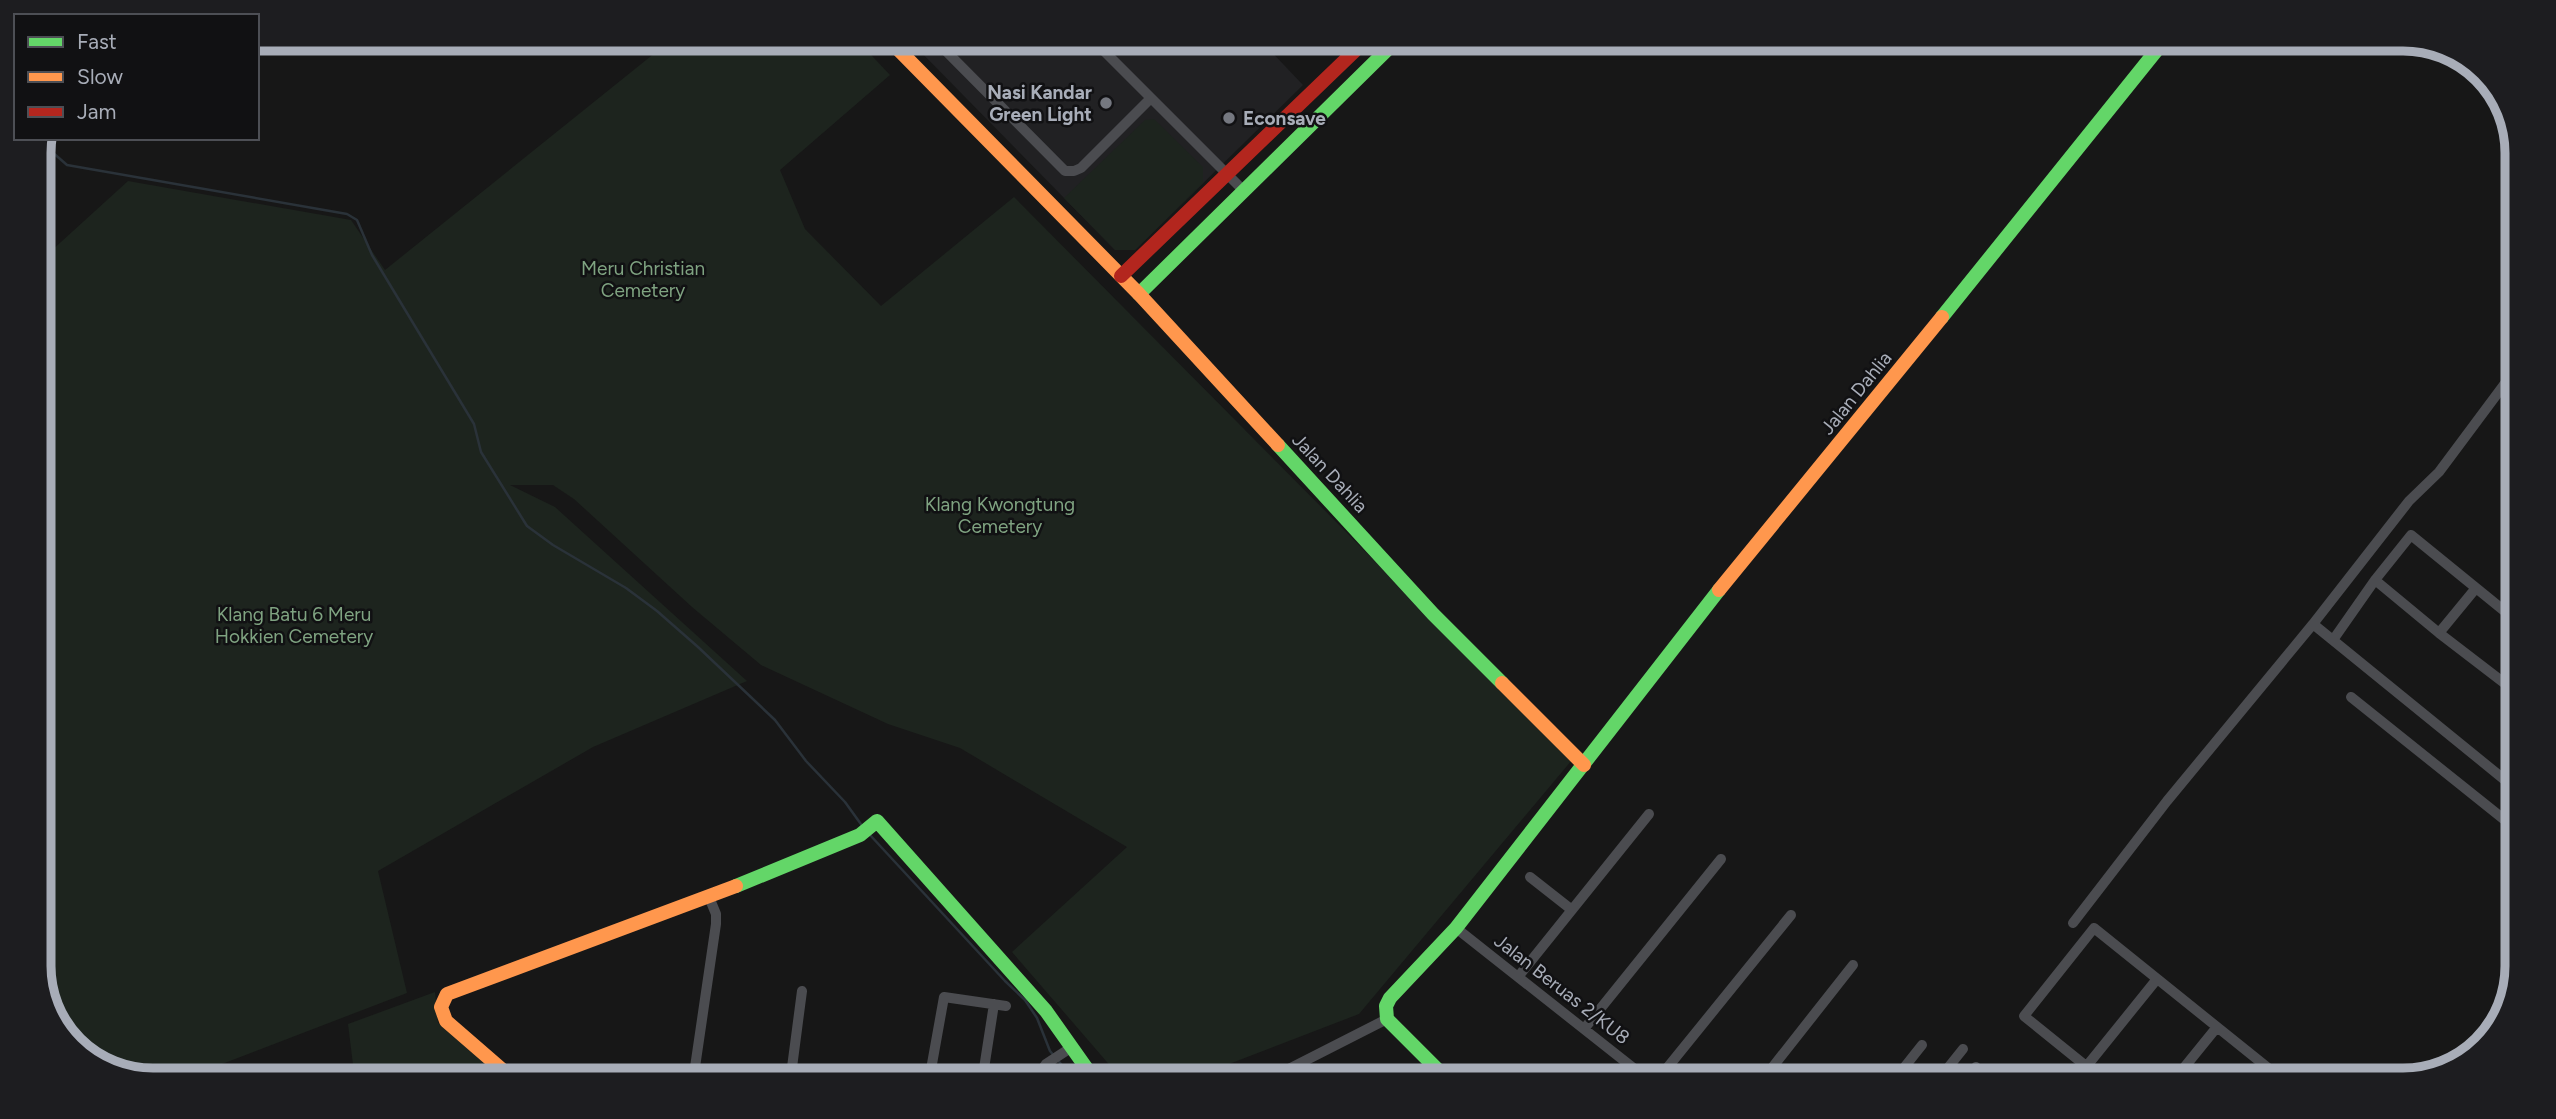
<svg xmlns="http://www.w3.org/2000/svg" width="2556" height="1119" font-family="Figtree,sans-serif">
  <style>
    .built { fill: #212123 }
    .green { fill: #1d241e }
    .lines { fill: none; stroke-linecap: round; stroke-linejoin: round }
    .stream { stroke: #2a3239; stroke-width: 2.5 }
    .street { stroke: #4b4c50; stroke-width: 10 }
    .fast { stroke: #63d668; stroke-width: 14 }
    .slow { stroke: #ff974d; stroke-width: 14 }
    .jam { stroke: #b3261e; stroke-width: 14 }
    .poi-dot { fill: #757880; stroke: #111113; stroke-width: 2.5 }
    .labels { text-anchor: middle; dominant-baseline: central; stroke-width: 5; stroke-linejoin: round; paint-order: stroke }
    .poi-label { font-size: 19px; font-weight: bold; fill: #a8adb8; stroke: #111113; text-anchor: end }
    .park-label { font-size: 19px; fill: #7fa381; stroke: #111113 }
    .street-label { font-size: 19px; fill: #a8adb8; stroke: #111113 }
    .rim { fill: none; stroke: #a8adb8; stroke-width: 9 }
  </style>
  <rect width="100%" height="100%" fill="#171717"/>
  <path class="built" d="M910 41 1263 43 1303 85 1135 250H1115Z"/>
  <path class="green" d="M671 40 858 41 890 75 780 170 805 229 881 306 1014 197 1572 760 1359 1014 1198 1076H1119L1012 952 1127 847 960 748 888 724 761 665 692 607 574 499 553 485H510L555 507 747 681 593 747 378 871 407 993 201 1072H109L62 1036 39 974V262L128 181 351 220 385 270Z
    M1154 119 1203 167V183L1135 250H1115L1064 198 1145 120Z
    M435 992 438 1023 500 1073H354L348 1024Z"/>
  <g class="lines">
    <path class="stream" d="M39 149 51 151 67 165 347 214 357 220 372 255 474 424 481 452 527 526 553 545 626 588 657 611 698 647 775 720 806 761 845 802 863 827
      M870 835 1005 981 1025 1000 1037 1018 1050 1051 1071 1076"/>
    <path class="street" d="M936 41 1065 171H1074L1081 168 1151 98
      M1095 42 1243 190
      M2375 580 2439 633 2476 588
      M2313 624 2511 785
      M2439 633 2512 689
      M2333 640 2375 580 2411 535 2513 618
      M2351 697 2511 825
      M1530 877 1572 910
      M2073 923 2167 801 2313 624 2409 501 2439 472 2515 370
      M1456 928 1646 1078
      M1518 977 1649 814
      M1584 1029 1721 859
      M2086 1067 2157 979
      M694 1074 716 924V914L709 897
      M791 1075 802 991
      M930 1075 944 997 1006 1006
      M983 1075 994 1004
      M1038 1075 1046 1064 1072 1047
      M1275 1076 1387 1019
      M1659 1078 1791 915
      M1764 1078 1853 965
      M1895 1079 1922 1045
      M1939 1079 1963 1049
      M1966 1079 1976 1067
      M2102 1079 2024 1016 2094 928 2283 1080
      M2174 1080 2217 1027"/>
    <path class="fast" d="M1139 294 1394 43
      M1942 317 2160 46
      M1278 445 1433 614 1502 683
      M736 886 860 835 877 821 1046 1011 1092 1076
      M1445 1077 1387 1019 1386 1006 1390 998 1456 928 1719 590"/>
    <path class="slow" d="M890 41 1139 294 1278 445
      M1719 590 1942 317
      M1502 683 1584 765
      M506 1073 446 1021 441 1007 447 994 736 886"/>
    <path class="jam" d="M1121 276 1363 43"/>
  </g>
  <g class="poi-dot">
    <circle cx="1106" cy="103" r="7"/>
    <circle cx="1229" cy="118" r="7"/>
  </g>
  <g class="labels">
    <g class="poi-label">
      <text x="1092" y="92">Nasi Kandar<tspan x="1092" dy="22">Green Light</tspan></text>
      <text x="1243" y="118" text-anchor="start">Econsave</text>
    </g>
    <g class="park-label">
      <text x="643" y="268">Meru Christian<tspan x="643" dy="22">Cemetery</tspan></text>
      <text x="1000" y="504">Klang Kwongtung<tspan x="1000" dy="22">Cemetery</tspan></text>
      <text x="294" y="614">Klang Batu 6 Meru<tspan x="294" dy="22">Hokkien Cemetery</tspan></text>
    </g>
    <g class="street-label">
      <text transform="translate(1856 393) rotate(-51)">Jalan Dahlia</text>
      <text transform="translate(1330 473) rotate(47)">Jalan Dahlia</text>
      <text transform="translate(1562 989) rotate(38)">Jalan Beruas 2/KU8</text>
    </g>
  </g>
  <path d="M0 0H2556V1119H0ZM153 51H2403A102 102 0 0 1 2505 153V966A102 102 0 0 1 2403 1068H153A102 102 0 0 1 51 966V153A102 102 0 0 1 153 51Z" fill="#1d1d20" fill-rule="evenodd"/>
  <path class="rim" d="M153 51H2403A102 102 0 0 1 2505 153V966A102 102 0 0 1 2403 1068H153A102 102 0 0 1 51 966V153A102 102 0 0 1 153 51Z"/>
  <rect x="14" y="14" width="245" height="126" fill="#111113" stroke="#4d4f55" stroke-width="2"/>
  <rect x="28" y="37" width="35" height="10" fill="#63d668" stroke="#4d4f55" stroke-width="2"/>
  <text x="77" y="49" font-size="21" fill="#a8adb8">Fast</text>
  <rect x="28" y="72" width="35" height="10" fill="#ff974d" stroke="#4d4f55" stroke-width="2"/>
  <text x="77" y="84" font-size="21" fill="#a8adb8">Slow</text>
  <rect x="28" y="107" width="35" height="10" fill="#b3261e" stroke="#4d4f55" stroke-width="2"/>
  <text x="77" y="119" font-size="21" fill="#a8adb8">Jam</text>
</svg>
